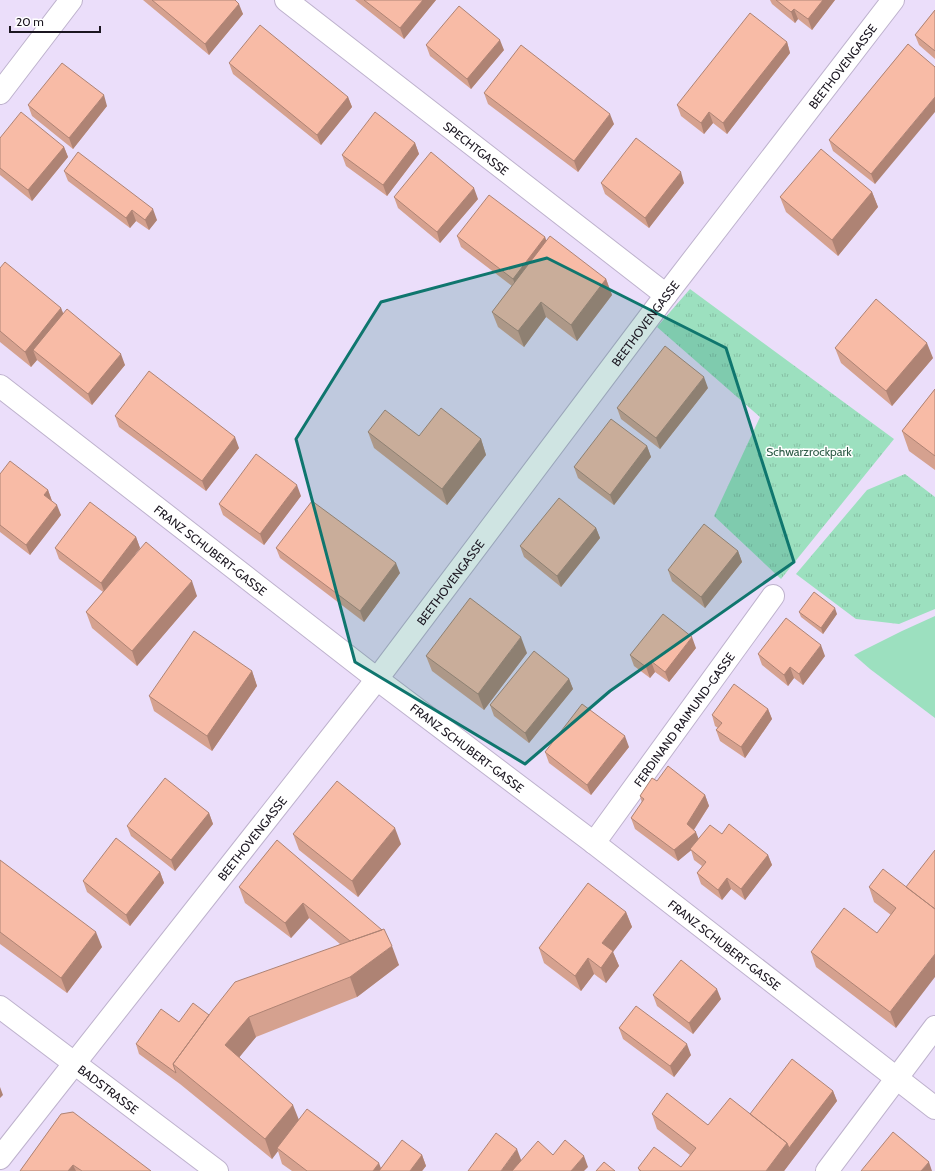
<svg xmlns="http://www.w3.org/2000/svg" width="935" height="1171" font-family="Cabin,sans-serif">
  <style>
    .grass { fill: url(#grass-tufts) }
    .garden { fill: #9ce0bf }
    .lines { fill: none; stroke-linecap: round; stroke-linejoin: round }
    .minor-casing { stroke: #beb2cd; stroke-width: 24 }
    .tertiary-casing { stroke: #beb2cd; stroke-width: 24 }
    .minor { stroke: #fff; stroke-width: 22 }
    .tertiary { stroke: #fff; stroke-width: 22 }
    .wall { fill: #d5a18f }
    .shaded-wall { fill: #ae8374 }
    .building { fill: #f8bba6; stroke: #ae8374 }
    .marked { fill: #0f766e; fill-opacity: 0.2; stroke: #0f766e; stroke-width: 3; stroke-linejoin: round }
    .labels { text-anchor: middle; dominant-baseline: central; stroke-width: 3; stroke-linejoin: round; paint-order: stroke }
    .street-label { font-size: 12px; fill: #1b1620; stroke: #fff }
    .park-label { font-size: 12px; fill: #2c5b46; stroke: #fff }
  </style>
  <defs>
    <pattern id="grass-tufts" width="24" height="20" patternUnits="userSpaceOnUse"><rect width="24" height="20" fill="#9ce0bf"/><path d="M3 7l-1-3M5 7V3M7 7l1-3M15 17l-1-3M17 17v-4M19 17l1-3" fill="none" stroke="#86bfa4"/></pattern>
  </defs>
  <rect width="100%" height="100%" fill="#ebdefa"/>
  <path class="grass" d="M690 289 894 439 781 579 714 516 760 417 657 327Z
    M905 474 935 497V609L899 624 856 619 796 574 867 490Z"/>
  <path class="garden" d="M935 616V718L870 669 854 655 902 631Z"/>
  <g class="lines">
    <defs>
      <g id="minor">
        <path id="s1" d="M286 0 666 295"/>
        <path d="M0 93 71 0"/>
        <path id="s2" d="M0 386 377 679 594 843 935 1108"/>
        <path id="s3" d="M594 843 773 596"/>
        <path id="s4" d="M0 1158 377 679 666 295 893 0"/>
      </g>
      <g id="tertiary">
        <path id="s5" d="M0 1007 217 1171"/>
        <path d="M827 1171 935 1027"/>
      </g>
    </defs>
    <use href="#minor" class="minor-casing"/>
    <use href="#tertiary" class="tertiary-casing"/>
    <use href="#minor" class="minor"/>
    <use href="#tertiary" class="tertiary"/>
  </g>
  <path class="wall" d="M143 0H235L243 14 209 55Z
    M355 0H436L404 39Z
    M770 0H835L812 30 798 19 795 23 772 4Z
    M935 10V59L919 45 915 35Z
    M787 42 790 53 727 134 713 123 704 134 681 116 677 105Z
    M908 44 875 184 833 151 829 140Z
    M426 45 504 50 471 89 430 56Z
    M229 63 348 97 352 107 321 145 233 74Z
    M484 93 614 124 578 172 488 104Z
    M28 105 107 106 73 149 32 116Z
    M0 138 64 147 68 157 32 201 0 175Z
    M415 143 419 154 387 196 346 166 342 155Z
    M64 171 157 220 149 230 136 221 130 228 68 181Z
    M601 183H684L649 228 605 194Z
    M872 192 878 207 838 256 786 212 780 197Z
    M394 197 478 199 440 243 398 208Z
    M457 236 545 237 546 241 606 279 612 295 577 341 546 317 524 347 498 327 492 312 512 286 461 247Z
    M0 268 61 308 63 313 125 365 92 405 37 360 31 367 0 342Z
    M835 348 933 358 892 406 841 363Z
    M708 388 660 449 621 419 617 408Z
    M935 389V470L909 451 902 431Z
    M115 416 239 448 206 491 119 427Z
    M368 432 481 439 486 455 447 505 374 448Z
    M647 446 651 457 614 505 578 478 574 467Z
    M0 474 48 490 52 501 61 515 30 555 0 532Z
    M301 496 264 545 223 515 219 504Z
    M596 528 600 538 561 587 524 557 520 546Z
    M136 537 140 548 131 559 197 596 137 666 92 628 86 612 103 592 59 559 55 548Z
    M276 548 400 573 364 622 280 558Z
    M738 551 742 562 705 608 672 581 668 570Z
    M799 612 837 614 823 634 801 617Z
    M696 648 669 682 655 672 650 678 634 666 630 655Z
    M527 653 484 710 432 671 426 656Z
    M758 654 825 656 803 685 794 678 788 686 762 665Z
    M252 671 257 686 212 751 154 711 149 696Z
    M569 679 573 689 529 743 494 716 490 705Z
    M768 709 772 719 745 758 720 741 716 730 718 728 715 726 712 715Z
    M629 747 591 795 549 763 545 752Z
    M657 781 705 795 709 806 694 830 699 839 722 834 768 855 772 865 745 900 731 889 722 900 701 884 697 873 702 866 694 860 691 850 678 861 635 829 631 818 642 803 640 796Z
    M209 813 213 824 175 871 131 836 127 826Z
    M293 834 401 844 358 897 299 850Z
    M277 840 399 965 357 997 256 1037 239 1057 299 1120 381 1168 422 1155 426 1166 422 1171H292L282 1164 278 1151 272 1159 180 1084 139 1054 136 1044 179 1022 209 1015 340 944 309 918 291 938 245 903 239 887Z
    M0 860 102 947 67 993 0 944Z
    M160 872 164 883 130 926 87 892 83 881Z
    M869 887H906L896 1028 816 967 811 952 877 933 891 915 874 902Z
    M626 912 632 927 613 952 619 966 606 983 594 974 581 991 544 963 539 948Z
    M653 995 721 999 693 1034 657 1006Z
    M619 1028 691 1055 674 1077 623 1039Z
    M833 1091 837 1101 784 1171H639L638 1168 681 1167 690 1155 657 1129 652 1114 708 1125 750 1114Z
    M61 1114 151 1171H20Z"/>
  <path class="shaded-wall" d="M423 0H436L404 39 400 28Z
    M823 0H835L812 30 808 19Z
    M239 4 243 14 209 55 205 44Z
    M794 9 798 19 795 23 791 12Z
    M500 40 504 50 471 89 467 79Z
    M787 42 790 53 727 134 723 123Z
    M104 95 107 106 73 149 69 138Z
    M348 97 352 107 321 145 317 135Z
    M935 97V112L875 184 871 174Z
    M709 112 713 123 704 134 701 123Z
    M610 114 614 124 578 172 574 161Z
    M415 143 419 154 387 196 383 185Z
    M64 147 68 157 32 201 28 190Z
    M681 172 684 183 649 228 645 218Z
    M474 188 478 199 440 243 437 232Z
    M872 192 878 207 838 256 832 240Z
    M153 209 157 220 149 230 145 220Z
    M132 210 136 221 130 228 126 218Z
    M545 237 549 248 517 290 513 279Z
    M606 279 612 295 577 341 571 325Z
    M541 302 546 317 524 347 518 331Z
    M61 308 67 324 33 350 37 360 31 367 25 352Z
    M927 343 933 358 892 406 886 391Z
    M121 354 125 365 92 405 88 394Z
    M704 377 708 388 660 449 656 438Z
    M235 437 239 448 206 491 202 481Z
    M481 439 486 455 447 505 442 489Z
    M647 446 651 457 614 505 610 495Z
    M297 485 301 496 264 545 260 534Z
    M48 490 52 501 44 495Z
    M57 505 61 515 30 555 26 545Z
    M596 528 600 538 561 587 557 576Z
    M136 537 140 548 105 594 101 583Z
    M738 551 742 562 705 608 701 597Z
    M396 563 400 573 364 622 360 611Z
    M192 581 197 596 137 666 132 651Z
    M835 608 837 614 823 634 821 628Z
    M521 637 527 653 484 710 478 694Z
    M692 637 696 648 669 682 665 672Z
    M821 645 825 656 803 685 799 674Z
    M651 661 655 672 650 678 646 667Z
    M790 667 794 678 788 686 784 675Z
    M252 671 257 686 212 751 207 736Z
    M569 679 573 689 529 743 525 733Z
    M768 709 772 719 745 758 741 747Z
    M625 736 629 747 591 795 587 785Z
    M705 795 709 806 691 834 687 824Z
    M209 813 213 824 175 871 171 860Z
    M395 828 401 844 358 897 352 881Z
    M696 832 700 843 678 861 674 850Z
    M768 855 772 865 745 900 741 889Z
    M160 872 164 883 130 926 126 915Z
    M727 878 731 889 722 900 718 890Z
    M303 903 309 918 291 938 285 923Z
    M626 912 632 927 613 952 619 966 606 983 601 968 602 943Z
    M96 932 102 947 67 993 61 978Z
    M392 946 399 965 357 997 350 977Z
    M935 954V977L896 1028 890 1012Z
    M588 958 594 974 581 991 575 976Z
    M717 989 721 999 693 1034 689 1023Z
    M249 1017 256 1037 233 1065 225 1045Z
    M687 1044 691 1055 674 1077 670 1066Z
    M0 1087 3 1095 0 1098Z
    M833 1091 837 1101 793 1159 789 1148Z
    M293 1105 301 1125 277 1148 278 1151 272 1159 265 1139Z
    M787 1143 793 1159 784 1171H766Z
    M517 1149 523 1165 518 1171H501Z
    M422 1155 426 1166 422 1171H410Z
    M584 1156 588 1167 584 1171H571Z
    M929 1162 932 1171H921Z
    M379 1163 382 1171H373Z
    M73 1165 76 1171H68Z"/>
  <path class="building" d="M152 0H235L239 4 205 44Z
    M364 0H423L400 28Z
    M776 0H823L808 19 794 9 791 12Z
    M459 6 500 40 467 79 426 45Z
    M935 10V51L915 35Z
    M750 13 787 42 723 123 709 112 701 123 677 105Z
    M260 25 348 97 317 135 229 63Z
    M908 44 935 67V97L871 174 829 140Z
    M521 45 610 114 574 161 484 93Z
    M62 63 104 95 69 138 28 105Z
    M21 112 64 147 28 190 0 168V138Z
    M375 112 415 143 383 185 342 155Z
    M636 138 681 172 645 218 601 183Z
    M821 149 872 192 832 240 780 197Z
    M78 152 153 209 145 220 132 210 126 218 64 171Z
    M431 152 474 188 437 232 394 197Z
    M489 195 545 237 513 279 457 236Z
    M550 236 606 279 571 325 541 302 518 331 492 312Z
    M5 262 61 308 25 352 0 331V268Z
    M876 299 927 343 886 391 835 348Z
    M67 309 121 354 88 394 33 350Z
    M665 346 704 377 656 438 617 408Z
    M149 371 235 437 202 481 115 416Z
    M935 389V456L902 431Z
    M441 408 481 439 442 489 368 432 385 410 419 436Z
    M611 419 647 446 610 495 574 467Z
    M256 454 297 485 260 534 219 504Z
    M10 461 48 490 44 495 57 505 26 545 0 525V474Z
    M559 498 596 528 557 576 520 546Z
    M312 501 396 563 360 611 276 548Z
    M90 502 136 537 101 583 55 548Z
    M704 524 738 551 701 597 668 570Z
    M146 542 192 581 132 651 86 612Z
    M814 592 835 608 821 628 799 612Z
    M470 598 521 637 478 694 426 656Z
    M663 614 692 637 665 672 651 661 646 667 630 655Z
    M786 618 821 645 799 674 790 667 784 675 758 654Z
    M194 631 252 671 207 736 149 696Z
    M534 651 569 679 525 733 490 705Z
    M734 684 768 709 741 747 716 730 722 723 712 715Z
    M582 704 625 736 587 785 545 752Z
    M668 766 705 795 687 824 696 832 674 850 631 818 644 799 640 796 652 778 657 781Z
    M165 778 209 813 171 860 127 826Z
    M337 781 395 828 352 881 293 834Z
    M729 824 768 855 741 889 727 878 718 890 697 873 706 862 690 849 710 825 722 834Z
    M116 838 160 872 126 915 83 881Z
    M277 840 382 930 350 941 303 903 285 923 239 887Z
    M935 850V909L906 887Z
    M0 860 96 932 61 978 0 932Z
    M883 869 935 909V954L890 1012 811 952 844 908 877 933 896 908 869 887Z
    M588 883 626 912 602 943 613 951 601 968 588 958 575 976 539 948Z
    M384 929 392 946 350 977 249 1017 225 1045 293 1105 265 1139 173 1064 212 1011 235 982Z
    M681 960 717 989 689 1023 653 995Z
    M193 1003 209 1015 173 1064 176 1073 136 1044 161 1009 179 1022Z
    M636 1006 687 1044 670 1066 619 1028Z
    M792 1059 833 1091 789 1148 787 1143 750 1114Z
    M667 1093 708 1125 730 1098 787 1143 766 1171H641L638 1168 654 1147 681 1167 696 1148 652 1114Z
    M307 1109 379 1163 373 1171H307L277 1148Z
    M73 1112 151 1171H82L73 1165 68 1171H20L61 1114Z
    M893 1132 929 1162 921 1171H861Z
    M496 1133 517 1149 501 1171H468Z
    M402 1140 422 1155 410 1171H379Z
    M565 1140 584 1156 571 1171H512L538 1141 553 1155Z
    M604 1162 615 1171H596Z"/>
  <path class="marked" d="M547 258 726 348 794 562 610 691 525 764 355 662 296 439 381 302Z"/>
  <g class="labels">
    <g class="street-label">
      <text stroke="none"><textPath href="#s4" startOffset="1379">BEETHOVENGASSE</textPath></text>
      <text stroke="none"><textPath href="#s1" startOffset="241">SPECHTGASSE</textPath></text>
      <text stroke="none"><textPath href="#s4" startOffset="1055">BEETHOVENGASSE</textPath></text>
      <text stroke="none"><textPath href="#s2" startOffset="267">FRANZ SCHUBERT-GASSE</textPath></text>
      <text stroke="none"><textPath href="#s4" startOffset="731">BEETHOVENGASSE</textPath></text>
      <text stroke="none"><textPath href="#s3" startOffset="153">FERDINAND RAIMUND-GASSE</textPath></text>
      <text stroke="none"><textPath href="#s2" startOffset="591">FRANZ SCHUBERT-GASSE</textPath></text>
      <text stroke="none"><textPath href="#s4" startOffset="407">BEETHOVENGASSE</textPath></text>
      <text stroke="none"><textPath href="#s2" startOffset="915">FRANZ SCHUBERT-GASSE</textPath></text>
      <text stroke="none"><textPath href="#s5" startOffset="136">BADSTRASSE</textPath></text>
    </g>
    <g class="park-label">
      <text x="809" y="451">Schwarzrockpark</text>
    </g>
  </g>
  <path d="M10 26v6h90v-6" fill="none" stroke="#1b1620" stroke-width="2"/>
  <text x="16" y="26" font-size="12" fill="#1b1620" stroke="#ffffff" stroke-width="3" paint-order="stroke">20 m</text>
</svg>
